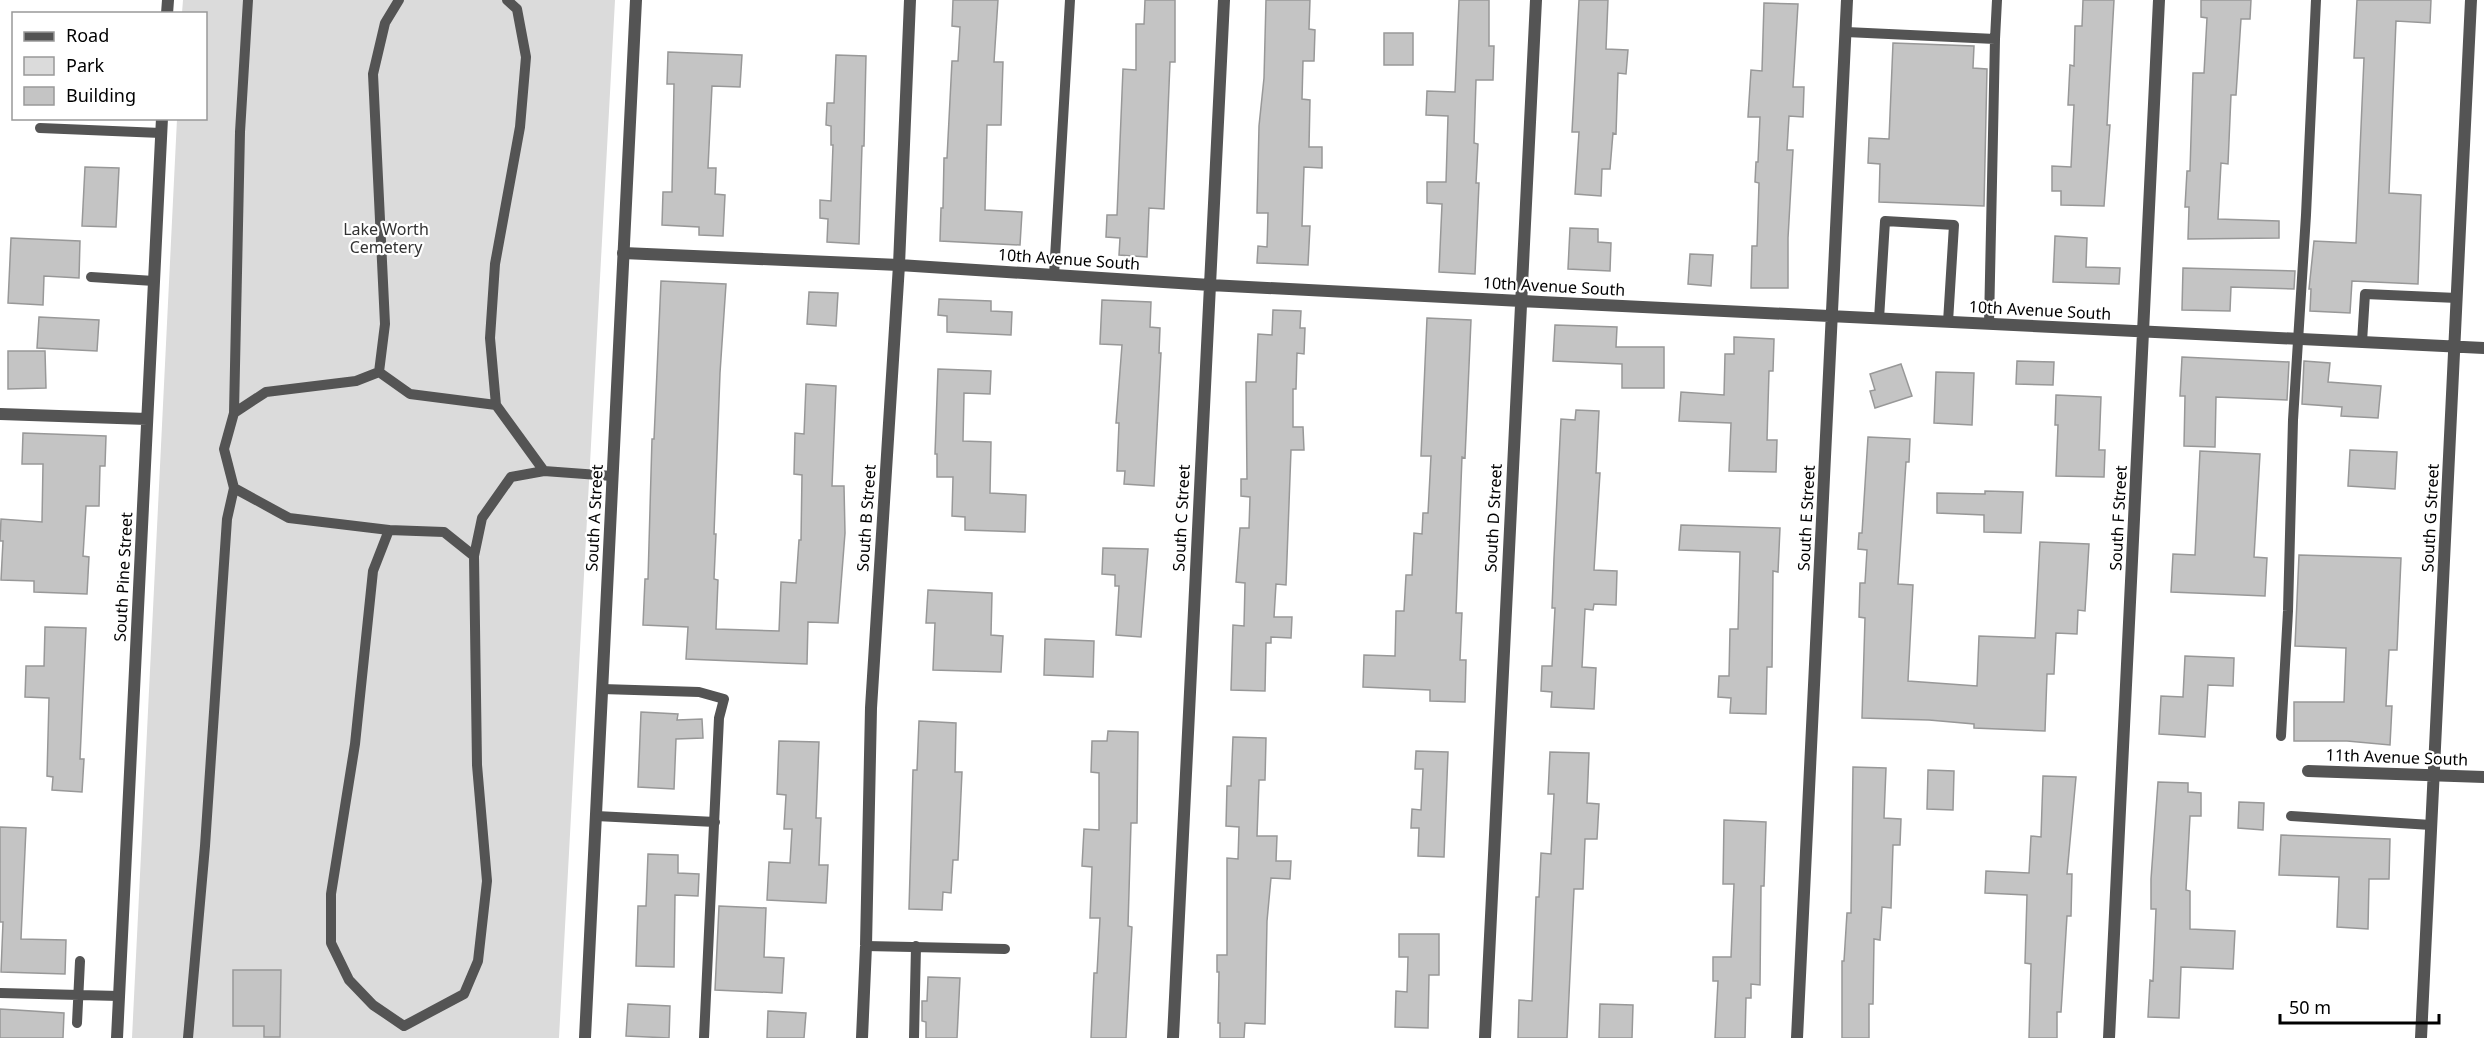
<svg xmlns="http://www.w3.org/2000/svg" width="2484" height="1038" font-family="'Noto Sans',sans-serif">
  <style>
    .green { fill: #dbdbdb }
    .building { fill: #c4c4c4; stroke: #989898; stroke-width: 1.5 }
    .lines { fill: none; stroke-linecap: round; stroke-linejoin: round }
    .service { stroke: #545454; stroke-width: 10 }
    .minor { stroke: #545454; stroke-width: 12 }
    .tertiary { stroke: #545454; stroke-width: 12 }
    .labels { text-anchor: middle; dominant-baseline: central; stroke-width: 4.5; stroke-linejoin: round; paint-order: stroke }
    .park-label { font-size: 16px; fill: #323232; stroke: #fff }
    .street-label { font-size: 16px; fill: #000; stroke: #fff }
  </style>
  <rect width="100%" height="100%" fill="#fff"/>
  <path class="green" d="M183 0H615L559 1038H132L177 119 206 118V14L182 13Z"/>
  <path class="building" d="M953 0H998L994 62H1003L1001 125H987L985 210 1022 212 1020 245 940 241 941 208H943L944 158H947L952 61H958L960 27 952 26Z
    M1145 0H1175V62H1170L1164 209 1149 208 1147 257 1119 255 1120 238 1106 237 1107 215H1117L1123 69 1136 70V24H1144Z
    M1266 0H1310L1309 29 1315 30 1314 61H1303L1302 99 1310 100 1309 147H1322V168L1304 167 1302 226H1310L1308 265 1257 263 1258 246 1267 247 1268 213H1257L1259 126 1264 78Z
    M1459 0H1489V46H1494L1493 80H1476L1474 143 1478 144 1476 183H1479L1475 274 1439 272 1442 204 1427 203V182H1446L1448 116 1426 115 1427 91 1455 92Z
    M1579 0H1608L1606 49 1628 50 1626 74 1618 73 1616 134 1613 133 1610 169H1602L1601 196 1575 194 1579 132H1572Z
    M2083 0H2114L2107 125H2110L2104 206 2061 205V191H2052V166L2071 167 2074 105H2068L2070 65 2074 66 2075 26H2082Z
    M2201 0H2251L2250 19H2241L2236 95H2231L2228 164 2221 163 2218 219 2279 221V238L2188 239 2189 207H2185L2187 171H2190L2193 73H2204L2207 18 2201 17Z
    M2357 0H2431L2430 23 2396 21 2389 193 2421 195 2418 284 2352 281 2350 313 2310 311 2311 289H2309L2314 241 2356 243 2364 58H2354Z
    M1764 3 1798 4 1793 87H1804L1803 117 1789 116 1787 150H1793L1788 238V288H1751L1752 246H1757L1759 183 1755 182 1756 162H1758L1760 117H1748L1751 70 1762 71Z
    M1384 33H1413V65H1384Z
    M1893 43 1974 46 1973 68 1987 69 1984 206 1879 202 1880 164 1868 163 1869 138 1889 139Z
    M668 52 742 55 740 87 712 86 708 168H716L715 194 725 195 723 236 699 235V227L662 225 663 192H672L674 84H667Z
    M836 55 866 56 864 146H862L859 244 827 242 828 219 820 218V200L831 201 833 145H831V126L826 125 827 103H834Z
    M85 167 119 168 116 227 82 226Z
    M1570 228 1598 229V242L1611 243 1610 271 1568 269Z
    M2055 236 2087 238 2086 267 2120 268 2119 284 2053 282Z
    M11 238 80 241 79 278 44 276 43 305 8 303Z
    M1690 254 1713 255 1711 286 1688 284Z
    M2183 268 2295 271 2294 289 2231 287 2230 311 2182 310Z
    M661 281 726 284 720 373 714 534H716L714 579 718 580 716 629 779 631 781 582 796 583 799 540H801L802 475 794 474 795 433 804 434 806 384 836 386 832 486H844L845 533 838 623 808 622 807 664 686 659 688 627 643 625 645 579H648L652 439H654Z
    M809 292 838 293 836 326 807 324Z
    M939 299 991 301V311L1012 312 1011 335 947 332V316L938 315Z
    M1102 300 1151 302 1150 327 1160 328 1159 353H1161L1154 486 1124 484 1125 471H1117L1119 423H1116L1122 345 1100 344Z
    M1273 310 1301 311 1300 328H1305L1304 354 1297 353 1296 389H1293V427H1303L1304 450H1291L1286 585 1276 584 1274 617H1292L1291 638 1271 637V643H1266L1265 691 1231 690 1233 625 1244 626 1245 583 1236 582 1240 528H1249L1250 497 1241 496V479H1247L1246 382H1256L1258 334 1272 335Z
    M39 317 99 320 97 351 37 348Z
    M1427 318 1471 320 1465 458 1462 457 1456 613H1462L1460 660H1466L1465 702 1430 701V690L1363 687 1364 655 1395 656 1396 611H1404L1406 575H1412L1414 533 1422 534 1423 513H1428L1431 456H1421Z
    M1555 325 1617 327 1616 347H1664V388H1622V364L1553 361Z
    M1734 337 1774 339 1773 371H1769L1767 440H1777L1776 472 1729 471 1731 423 1679 421 1681 392 1724 395 1725 354H1734Z
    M8 351H45L46 388 8 389Z
    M2182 357 2289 362 2287 400 2216 397 2215 447 2184 446 2185 396H2180Z
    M2017 361 2054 362 2053 385 2016 384Z
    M2304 361 2330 363 2328 382 2381 386 2378 418 2341 416 2342 407 2302 404Z
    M1901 364 1912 396 1875 408 1870 391 1875 390 1870 374Z
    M938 369 991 371 990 394 964 393 963 441 991 442 990 493 1026 495 1025 532 965 530V517L952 516 953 477H937V454H935Z
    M1936 372 1974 373 1972 425 1934 423Z
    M2056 395 2101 397 2099 450H2105L2104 477 2056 476 2058 425H2055Z
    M1576 410 1599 411 1596 473H1600L1594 570 1617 571 1616 605 1594 604 1593 610 1585 609 1582 667 1596 668 1594 709 1551 707 1552 692 1541 691 1542 666H1552L1555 608H1552L1554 558 1561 419 1575 420Z
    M23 433 106 436 105 466H100L99 506H86L83 556 89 557 87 594 34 592V581L1 580 3 541H0L1 519 42 522 43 464H22Z
    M1868 437 1910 439 1909 462H1906L1898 584 1913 585 1908 681 1977 686 1979 636 2035 638 2040 542 2089 544 2085 611 2078 610 2077 634 2056 633 2054 674H2047L2045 731 1974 728V724L1929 720 1862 718 1865 618 1859 617 1860 583H1865L1867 550 1858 549 1859 533H1862Z
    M2350 450 2397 452 2395 489 2348 486Z
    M2200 451 2260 454 2254 557 2267 558 2265 596 2171 592 2173 554 2195 555Z
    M1985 491 2023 492 2021 533 1984 532V515L1937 513V493L1985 494Z
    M1681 525 1780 528 1778 572 1773 571 1772 667H1767L1766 714 1730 713 1731 698 1718 697 1719 676H1729L1730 629H1738L1740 552 1679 550Z
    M1103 548 1148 549 1141 637 1116 635 1119 586H1115V575L1102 574Z
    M2299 555 2401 558 2397 650H2389L2386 706H2392L2390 745 2347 741H2294V702H2344L2346 648 2295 646Z
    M928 590 992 593 991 635 1003 636 1001 672 933 670 935 623H926Z
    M45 627 86 628 80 759H84L82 792 52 790 53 777 47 776 49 698 25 697 26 666H44Z
    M1045 639 1094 641 1093 677 1044 675Z
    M2185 656 2234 658 2233 686 2208 685 2205 737 2159 734 2161 696 2183 697Z
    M641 712 678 714 677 720 702 719 703 738 676 739 674 789 638 787Z
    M919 721 956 723 955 772H962L958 860H953L951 893 943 892 942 910 909 909 913 770H917Z
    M1108 731 1138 732 1137 823H1131L1128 926 1132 927 1126 1038H1091L1094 973H1097L1100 918H1090L1092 867 1082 866 1084 829 1099 830V773L1091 772 1092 741H1107Z
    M1233 737 1266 738 1265 780H1259L1257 836H1277L1276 861H1291L1290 879 1271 878 1267 921 1265 1024 1245 1023 1244 1038H1220V1023H1218L1219 972H1217V955H1227V858L1238 859 1239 827 1226 826 1227 786H1231Z
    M779 741 819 742 816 818H821L819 865H828L826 903 767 900 769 862 790 863 792 829H784L786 795 777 794Z
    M1416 751 1448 752 1444 857 1418 856 1419 828H1411L1412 809 1421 810 1423 769H1415Z
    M1550 752 1589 753 1587 803 1599 804 1597 839H1585L1583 889H1574L1567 1038H1518L1519 1000 1532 1001 1536 897H1539L1541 853 1551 854 1554 794H1548Z
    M1853 767 1886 768 1884 818 1901 819 1900 845H1893L1891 908 1882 907 1880 940 1874 939 1873 1004H1869V1038H1842V961H1844L1847 913H1851Z
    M1928 770 1954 771 1953 810 1927 809Z
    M2043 776 2076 777 2067 874H2072L2071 916H2067L2061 1012H2057V1038H2029L2031 964 2025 963 2027 895 1985 893 1986 871 2029 873 2031 836 2041 837Z
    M2158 782 2188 783V792L2201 793V816H2190L2186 890 2190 891V929L2235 931 2233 969 2181 967 2179 1018 2148 1017 2150 980 2153 981 2156 909H2151V879Z
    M2239 802 2264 803 2263 830 2238 828Z
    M1724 820 1766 822 1764 886H1761L1760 985 1751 984V998H1746L1745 1038H1715L1718 981H1713V957H1731L1734 884H1723Z
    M0 827 26 828 21 939 66 940 65 974 1 972 3 922H0Z
    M2281 835 2390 839 2389 879H2369L2368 929 2337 927 2339 877 2279 875Z
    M648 854 678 855V873L699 874 698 896 675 895 674 967 636 966 638 906H646Z
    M719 906 766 908 764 957 784 958 782 993 715 990Z
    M1399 934H1439V975H1429L1428 1028 1395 1027 1396 991 1407 992 1408 957H1399Z
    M233 970H281L280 1037H264V1026H233Z
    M928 977 960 978 957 1038H926V1022L922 1021V1001H927Z
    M628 1004 670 1006 669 1038 626 1036Z
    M1600 1004 1633 1005 1632 1038H1599Z
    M0 1009 64 1013 63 1038H0Z
    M768 1011 806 1013 804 1038H767Z"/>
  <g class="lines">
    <path class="service" d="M507 0 517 9 526 57 520 127 495 264 490 338 496 405 544 471
      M1846 32 1995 39 1997 0
      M40 128 161 133
      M1054 275 1070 0
      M91 277 154 281
      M1879 319 1885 221 1954 225 1948 322
      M1989 324 1995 39
      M2362 342 2365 294 2457 298
      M379 372 410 394 496 405
      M234 413 240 132 248 0
      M389 530 444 532 474 556 477 765 487 881 478 961 464 994 404 1026 373 1005 349 980 331 943V894L355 744 373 571Z
      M389 530 289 518 234 488 224 449 234 413 266 392 356 381 379 372 385 324 373 74 385 23 399 0
      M474 556 482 518 511 477 544 471 612 476
      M602 689 699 692 724 699 719 718 704 1038
      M2281 736 2288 611 2293 420 2306 215 2316 0
      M596 816 715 822
      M2291 816 2431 825
      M866 946 1005 949
      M0 993 119 996
      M77 1023 80 961
      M188 1038 205 846 227 519 234 488
      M914 1038 916 946"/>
    <path class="minor" d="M167 14 168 0
      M623 253 899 265 1210 285 1541 302 2484 348
      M0 414 147 419
      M2308 771 2484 777
      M117 1038 162 118
      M862 1038 866 946 871 708 899 265 910 0
      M1173 1038 1224 0
      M1485 1038 1536 0
      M1797 1038 1847 0
      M2109 1038 2159 0
      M2421 1038 2471 0"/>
    <path class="tertiary" d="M585 1038 636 0"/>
  </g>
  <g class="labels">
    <g class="park-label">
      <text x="386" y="229">Lake Worth<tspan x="386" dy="18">Cemetery</tspan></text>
    </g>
    <g class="street-label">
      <text transform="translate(1069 259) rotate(4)">10th Avenue South</text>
      <text transform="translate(1554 286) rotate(3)">10th Avenue South</text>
      <text transform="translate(2040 310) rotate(3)">10th Avenue South</text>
      <text transform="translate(594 518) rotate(-87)">South A Street</text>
      <text transform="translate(866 518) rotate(-86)">South B Street</text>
      <text transform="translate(1181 518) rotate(-87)">South C Street</text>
      <text transform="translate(1493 518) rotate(-87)">South D Street</text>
      <text transform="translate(1806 518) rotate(-87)">South E Street</text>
      <text transform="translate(2118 518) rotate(-87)">South F Street</text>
      <text transform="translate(2430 518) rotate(-87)">South G Street</text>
      <text transform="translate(123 577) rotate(-87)">South Pine Street</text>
      <text transform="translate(2397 757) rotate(2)">11th Avenue South</text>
    </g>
  </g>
  <rect x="12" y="12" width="195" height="108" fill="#ffffff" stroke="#999999" stroke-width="1.5"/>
  <rect x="24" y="32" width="30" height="9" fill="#545454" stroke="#999999" stroke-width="1.5"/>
  <text x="66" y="42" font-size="18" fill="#000000">Road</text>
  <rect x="24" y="57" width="30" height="18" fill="#dbdbdb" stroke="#999999" stroke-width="1.5"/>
  <text x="66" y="72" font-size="18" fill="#000000">Park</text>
  <rect x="24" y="87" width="30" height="18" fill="#c4c4c4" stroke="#999999" stroke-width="1.5"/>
  <text x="66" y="102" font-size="18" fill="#000000">Building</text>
  <path d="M2280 1014v9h159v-9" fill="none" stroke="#000000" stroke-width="3"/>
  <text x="2289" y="1014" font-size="18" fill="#000000" stroke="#ffffff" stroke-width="4.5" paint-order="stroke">50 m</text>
</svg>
